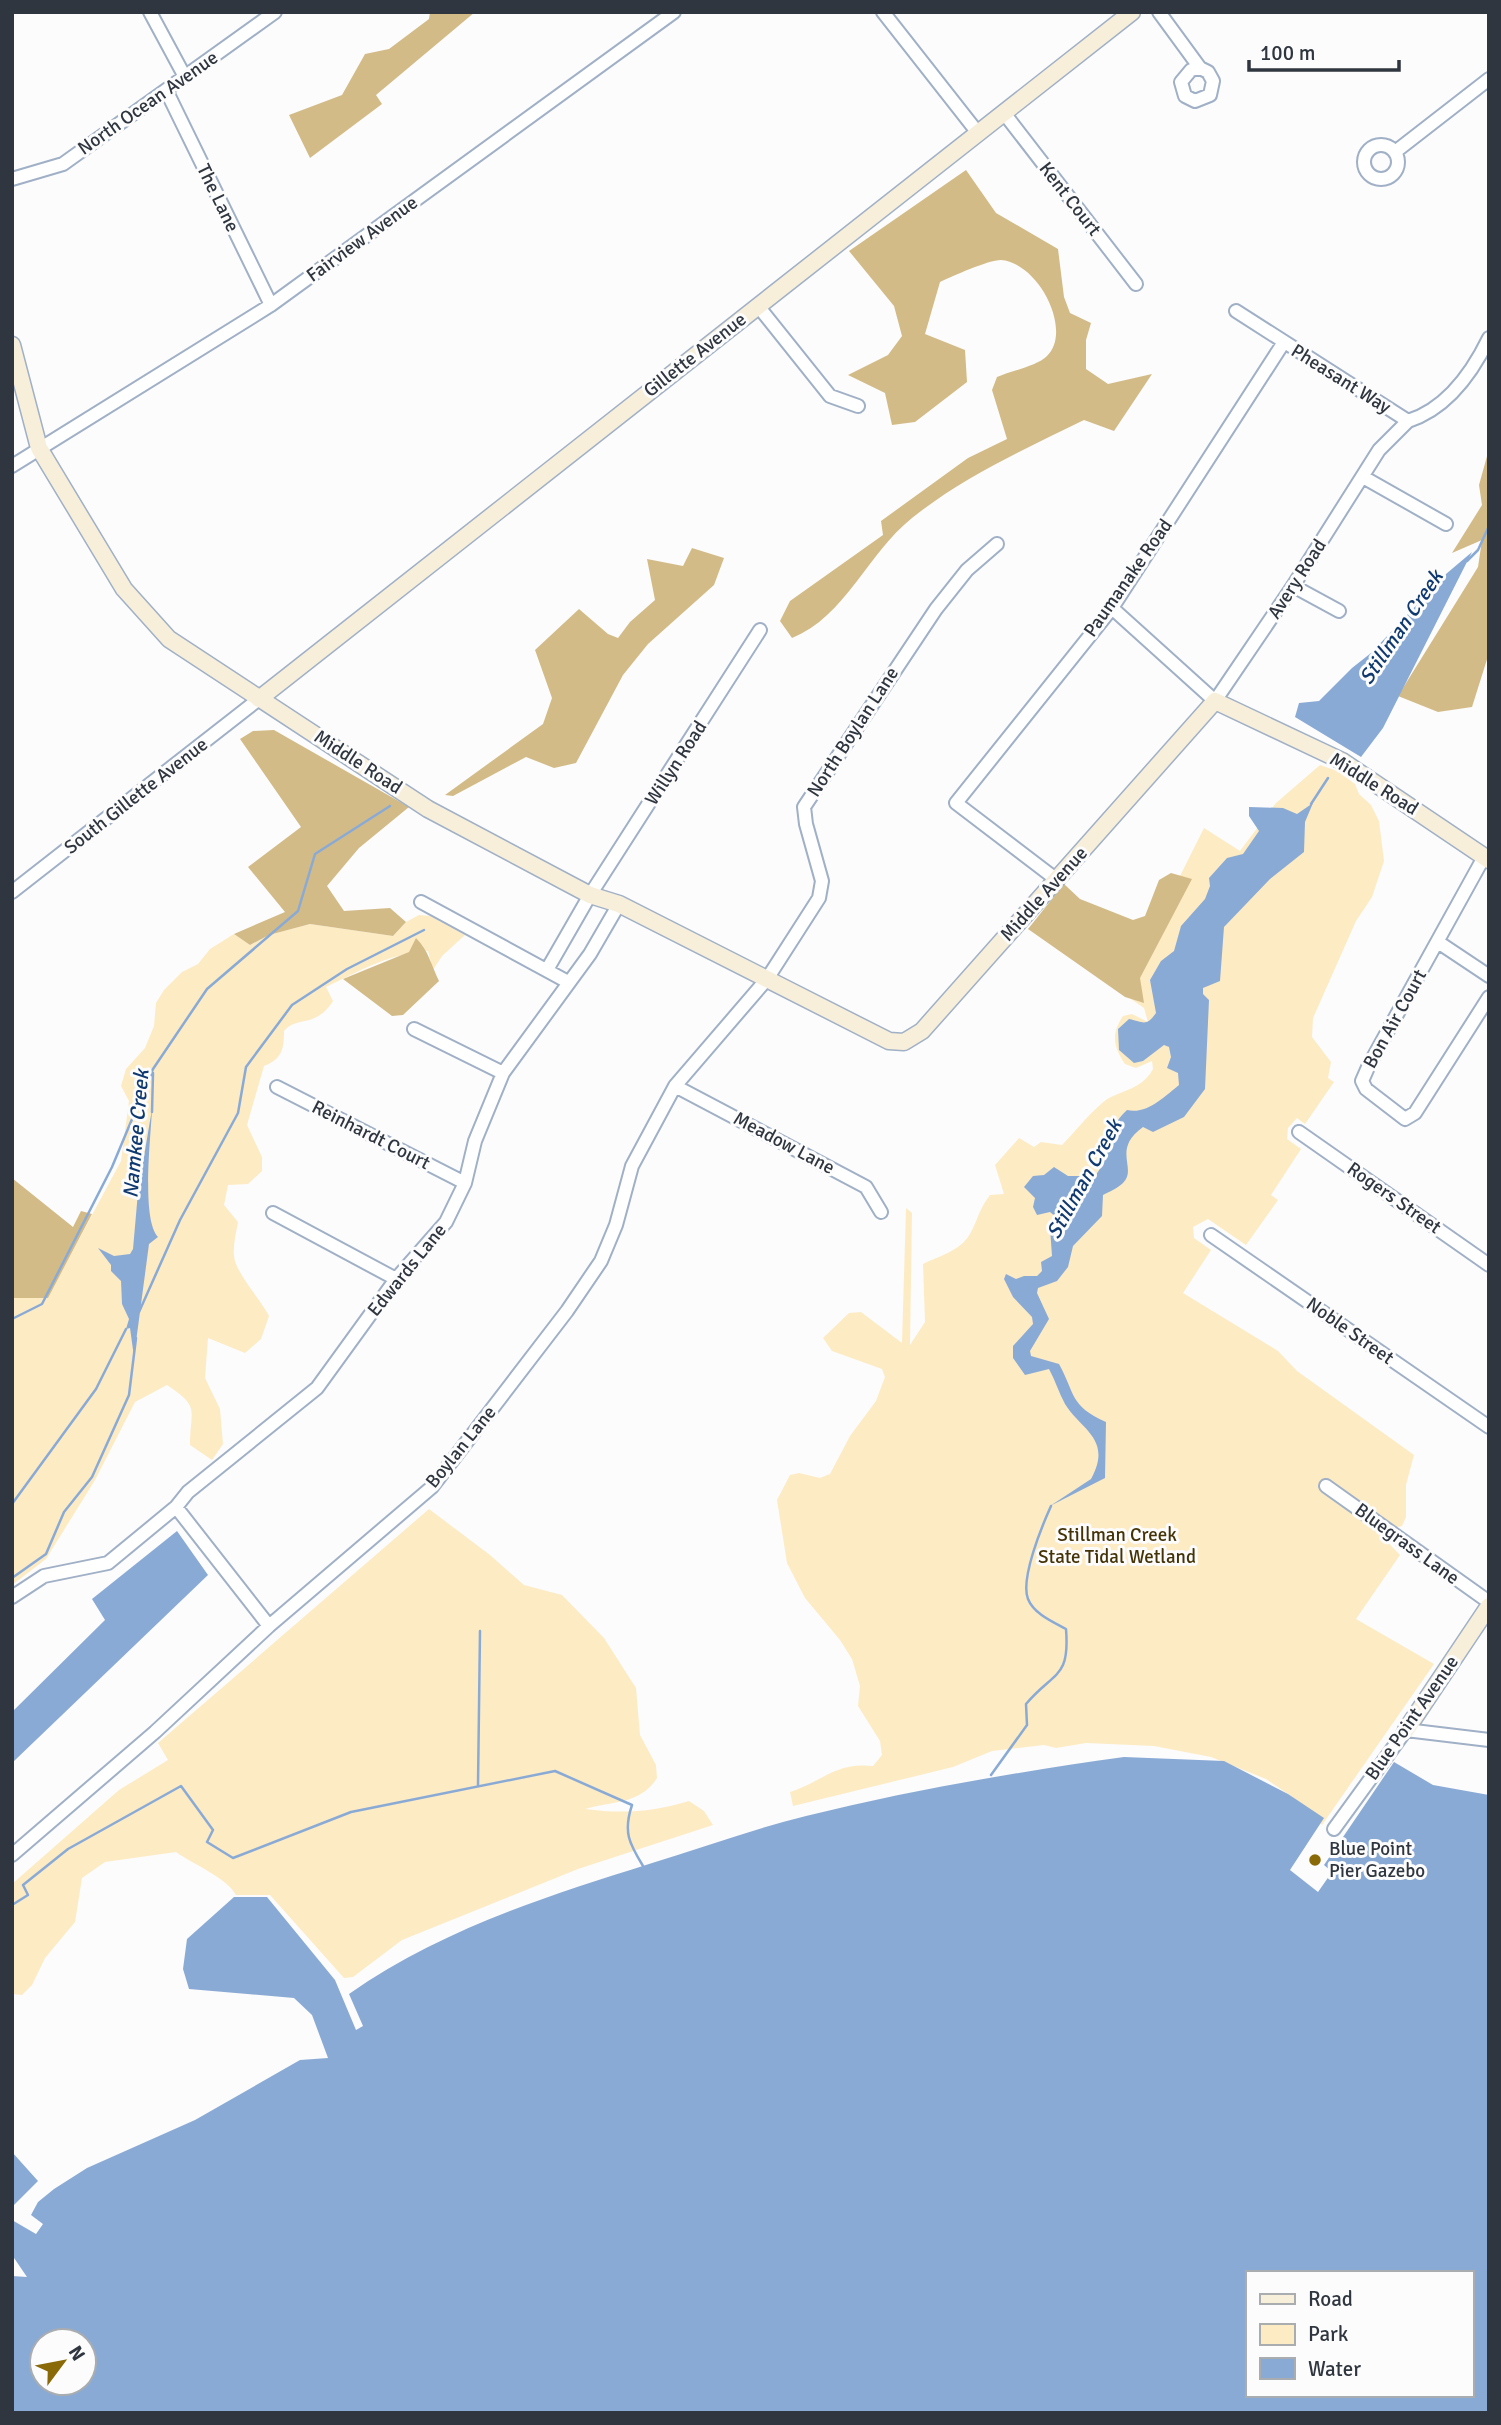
<svg xmlns="http://www.w3.org/2000/svg" width="1501" height="2425" font-family="Signika,sans-serif">
  <style>
    .green { fill: #fdebc4 }
    .forest { fill: #d3bb87 }
    .water { fill: #8aaad6; fill-rule: evenodd }
    .lines { fill: none; stroke-linecap: round; stroke-linejoin: round }
    .stream { stroke: #8aaad6; stroke-width: 2.5 }
    .street-casing { stroke: #a0b0c6; stroke-width: 16 }
    .secondary-casing { stroke: #a0b0c6; stroke-width: 19 }
    .street { stroke: #fff; stroke-width: 12 }
    .secondary { stroke: #f8efda; stroke-width: 16 }
    .poi-dot { fill: #8a6908; stroke: #fcfcfc; stroke-width: 2.5 }
    .labels { text-anchor: middle; dominant-baseline: central; stroke-width: 6; stroke-linejoin: round; paint-order: stroke }
    .street-label { font-size: 19px; fill: #2f363f; stroke: #fcfcfc }
    .park-label { font-size: 19px; fill: #443307; stroke: #fcfcfc }
    .poi-label { font-size: 19px; fill: #2f363f; stroke: #fcfcfc; text-anchor: start }
    .water-label { font-size: 21px; font-style: italic; fill: #0f396f; stroke: #fcfcfc }
  </style>
  <rect width="100%" height="100%" fill="#fcfcfc"/>
  <path class="green" d="M1320 765 1337 771 1355 784 1359 794 1371 805 1379 821 1384 861 1372 897 1356 921 1313 1018 1312 1037 1331 1062 1328 1078 1334 1082 1305 1124 1297 1118 1288 1128 1287 1139 1301 1149 1271 1195 1278 1200 1246 1245 1208 1219 1193 1227 1194 1238 1211 1250 1183 1293 1278 1351 1297 1371 1414 1455 1406 1485V1517L1402 1526 1394 1528 1384 1521 1377 1531 1400 1555 1356 1619 1434 1664 1322 1825 1291 1796 1266 1779 1211 1757 1154 1746 1086 1743 1056 1748 1044 1745 992 1751 953 1767 793 1806 790 1792C824 1781 835 1762 873 1766L882 1755 880 1741 858 1706 860 1686 852 1659 840 1640 805 1598 787 1563 777 1500 790 1475 799 1473 820 1478 830 1474 850 1436 876 1401 885 1377 882 1369 832 1351 823 1338 849 1313 861 1312 902 1343 906 1208 912 1213 910 1345 925 1322 923 1264C939 1256 960 1251 970 1234 978 1220 978 1211 990 1195L1004 1194 995 1165 1019 1138 1034 1147 1041 1142 1062 1145C1075 1132 1086 1117 1100 1105 1116 1089 1140 1093 1153 1069L1152 1061 1136 1068 1125 1064C1113 1046 1111 1034 1123 1016L1132 1014 1148 1022 1144 1008 1131 999 1153 930 1204 828 1240 851 1276 803Z
    M419 915 430 916 465 935 442 956 433 970 428 951C391 953 359 971 326 987L333 1001C315 1029 298 1015 284 1031 284 1049 282 1059 264 1066L247 1125 262 1157V1171L248 1184 228 1185 224 1205 238 1222C236 1233 233 1245 234 1256 235 1272 261 1300 269 1316L261 1339 245 1353 208 1338 205 1378 220 1409 223 1444 212 1460 190 1445C190 1408 201 1408 167 1385L135 1402 95 1480 46 1559 12 1585V1279L29 1298 48 1297 121 1161 129 1101 121 1086 126 1069 145 1048 154 1026 156 1003 164 990 182 972 198 964 210 949 234 934 250 945 269 935 310 924 393 936 406 922Z
    M429 1509 490 1555 524 1585 562 1595 604 1638 636 1688 640 1735 656 1765 657 1778C640 1805 611 1801 585 1809 622 1814 653 1812 689 1801L704 1811 713 1825 578 1869 402 1940 353 1977 344 1978 270 1895H236C226 1877 194 1865 176 1852L105 1862 82 1878 75 1922 45 1958 32 1985 22 1995 12 1994V1884L119 1790 168 1760 158 1743Z"/>
  <path class="forest" d="M430 12H475L376 95 382 104 310 158 289 115 342 95 365 54 389 49 429 19Z
    M966 170 996 213 1058 249 1064 297 1070 313 1091 323 1086 340V369L1108 384 1152 374 1114 431 1084 420C1025 449 963 477 912 518 868 553 845 617 792 638L780 621 790 601 883 535 881 521 968 458 1007 439 992 390 997 377C1011 371 1037 366 1047 356 1073 331 1039 263 1001 260 988 260 953 276 940 282L925 334 965 350 967 382 915 422 892 425 885 393 848 375 888 355 902 336 894 306 849 251Z
    M1489 449V653L1472 707 1438 712 1398 696 1478 567 1482 540 1452 553 1482 505 1479 485Z
    M692 548 724 558 714 585 648 644 623 675 576 763 554 768 526 757 453 796 445 795 543 724 552 698 535 650 579 609 608 634 618 638 630 622 655 600 647 559 683 566Z
    M274 730 409 807 359 848 327 886 344 911 390 908 406 922 393 936 310 924 269 935 250 945 234 934 285 912 248 867 301 827 240 739 253 731Z
    M1171 873 1192 879 1140 978 1144 1003 1125 997 1028 929 1064 884 1080 899 1133 920 1145 916 1159 880Z
    M416 938C429 951 431 965 439 981L403 1015 392 1016 343 979 409 952Z
    M12 1178 73 1227 81 1211 92 1214 48 1298H12Z"/>
  <path class="water" d="M1472 552 1383 728 1361 757 1295 717 1299 703 1319 701 1352 668 1371 653 1446 574Z
    M1313 803 1305 822 1304 852 1270 879 1224 927 1220 981 1203 988V994L1209 1000 1205 1089 1184 1117 1153 1132 1143 1127C1111 1150 1138 1168 1123 1183 1118 1188 1109 1192 1103 1195L1102 1216 1073 1246 1068 1267 1057 1281 1038 1288 1037 1293 1049 1319 1030 1351 1031 1356 1059 1364C1076 1395 1069 1405 1106 1422L1105 1478 1050 1506 1091 1479C1113 1439 1081 1430 1065 1404 1059 1393 1055 1380 1049 1369L1025 1375 1013 1358V1346L1033 1324 1032 1317 1013 1297 1004 1279 1006 1274 1016 1279 1024 1276H1037L1042 1271 1041 1262 1052 1256 1050 1228 1056 1217 1050 1212 1037 1215 1033 1207 1035 1198 1024 1187 1033 1176 1044 1175 1054 1167 1068 1176H1095C1116 1150 1102 1133 1127 1110 1147 1115 1165 1096 1179 1085L1178 1073 1167 1068 1171 1057 1169 1047 1164 1045 1143 1061 1134 1063 1119 1050 1118 1029 1129 1019C1144 1022 1146 1027 1156 1013L1150 980 1161 961 1174 951 1181 926 1205 899 1210 886 1209 878 1227 858 1243 854 1259 831 1249 816V807L1283 808 1297 814Z
    M152 1109C151 1136 141 1219 158 1237L149 1244 134 1357 130 1328 126 1329 129 1319 122 1304 121 1281 111 1271V1265L98 1248 114 1256 130 1254 133 1249 138 1192Z
    M177 1531 208 1575 12 1763V1712L105 1620 92 1599Z
    M1124 1757 1224 1761 1288 1794 1324 1818 1290 1870 1318 1892 1332 1872 1324 1865 1394 1762 1433 1785 1489 1795V2413H12V2276L27 2277 12 2255V2220L36 2234 43 2224 31 2215 38 2202 54 2189 87 2168 195 2120 300 2060 328 2058 312 2015 294 1998 189 1989 183 1969 187 1939 234 1897H267L335 1980 356 2030 363 2026 349 1994C441 1930 544 1897 649 1864 701 1848 753 1829 806 1816 911 1790 1017 1772 1124 1757ZM1247 2273H1471V2395H1247ZM84 2341V2383H42V2341Z
    M12 2152 38 2181 12 2207Z"/>
  <g class="lines">
    <path class="stream" d="M1467 561 1478 550 1489 526
      M1311 804 1328 778
      M152 1112 153 1073
      M139 1312 180 1220 238 1113 246 1067 292 1005 347 969 424 930
      M12 1319 42 1304 112 1167 153 1069 207 989 298 911 315 854 390 806
      M12 1504 96 1389 126 1329
      M12 1578 46 1554 64 1512 92 1477 129 1395 136 1338
      M991 1775 1027 1725 1026 1704C1054 1671 1070 1679 1066 1629 1053 1622 1034 1614 1028 1599 1020 1579 1042 1526 1051 1506
      M478 1785 480 1631
      M12 1905 28 1895 23 1885 68 1849 181 1786 213 1830 207 1842 233 1858 351 1812 555 1771 632 1805C623 1832 629 1843 643 1866"/>
    <defs>
      <path id="street" d="M150 12 185 77
        M883 12 978 133
        M1159 12 1200 68 1208 72 1213 81 1210 95 1195 101 1185 96 1181 82 1191 70 1200 68
        M166 90 271 305
        M1004 113 1136 284
        M1364 162a17 17 0 1 1 34 0a17 17 0 1 1-34 0Z
        M1395 152 1489 79
        M12 179 63 164 275 12
        M758 306 830 396 858 406
        M1408 421C1446 409 1472 373 1489 338
        M12 466 271 305 674 12
        M1363 477 1446 524
        M1293 586 1339 611
        M1112 608 1215 701 1293 586 1379 450 1408 421 1236 311
        M1484 857 1369 1065 1362 1081 1366 1089 1405 1119 1415 1113 1489 997
        M1057 880 956 803 1112 608 1284 342
        M12 892 259 699
        M421 902 568 982
        M1438 942 1489 976
        M548 968 590 895 760 630
        M414 1029 503 1073
        M675 1086 866 1187 881 1212
        M277 1087 465 1183
        M1299 1132 1489 1265
        M273 1213 396 1279
        M1211 1235 1489 1427
        M1326 1486 1489 1602
        M176 1507 269 1626
        M12 1597 44 1576 108 1563 176 1507 188 1492 317 1388 396 1279 446 1222 465 1183 475 1141 503 1073 590 954 619 904
        M1334 1829 1406 1730 1489 1740
        M12 1855 155 1732 269 1626 432 1487 567 1311 601 1261 616 1225 632 1166 675 1086 767 979 819 898 822 881 806 824 804 807 936 609 967 570 997 544"/>
      <path id="secondary" d="M12 345 39 448 124 589 169 639 428 809 590 895 619 904 889 1041 904 1042 922 1031 1215 701 1342 761 1489 860
        M259 699 1132 12
        M1406 1730 1489 1606"/>
    </defs>
    <use href="#street" class="street-casing"/>
    <use href="#secondary" class="secondary-casing"/>
    <use href="#street" class="street"/>
    <use href="#secondary" class="secondary"/>
  </g>
  <circle class="poi-dot" cx="1315" cy="1860" r="7"/>
  <g class="labels">
    <g class="street-label">
      <text transform="translate(148 103) rotate(-35)">North Ocean Avenue</text>
      <text transform="translate(218 198) rotate(64)">The Lane</text>
      <text transform="translate(1070 199) rotate(52)">Kent Court</text>
      <text transform="translate(362 239) rotate(-36)">Fairview Avenue</text>
      <text transform="translate(695 355) rotate(-38)">Gillette Avenue</text>
      <text transform="translate(1341 379) rotate(32)">Pheasant Way</text>
      <text transform="translate(1128 578) rotate(-55)">Paumanake Road</text>
      <text transform="translate(1297 579) rotate(-57)">Avery Road</text>
      <text transform="translate(853 732) rotate(-57)">North Boylan Lane</text>
      <text transform="translate(358 762) rotate(33)">Middle Road</text>
      <text transform="translate(676 763) rotate(-57)">Willyn Road</text>
      <text transform="translate(1374 784) rotate(32)">Middle Road</text>
      <text transform="translate(136 796) rotate(-38)">South Gillette Avenue</text>
      <text transform="translate(1044 894) rotate(-48)">Middle Avenue</text>
      <text transform="translate(1395 1019) rotate(-61)">Bon Air Court</text>
      <text transform="translate(371 1135) rotate(27)">Reinhardt Court</text>
      <text transform="translate(784 1143) rotate(28)">Meadow Lane</text>
      <text transform="translate(1394 1198) rotate(35)">Rogers Street</text>
      <text transform="translate(407 1270) rotate(-51)">Edwards Lane</text>
      <text transform="translate(1350 1331) rotate(35)">Noble Street</text>
      <text transform="translate(461 1447) rotate(-51)">Boylan Lane</text>
      <text transform="translate(1407 1544) rotate(36)">Bluegrass Lane</text>
      <text transform="translate(1412 1718) rotate(-55)">Blue Point Avenue</text>
    </g>
    <g class="park-label">
      <text x="1117" y="1535">Stillman Creek<tspan x="1117" dy="22">State Tidal Wetland</tspan></text>
    </g>
    <g class="poi-label">
      <text x="1329" y="1849">Blue Point<tspan x="1329" dy="22">Pier Gazebo</tspan></text>
    </g>
    <g class="water-label">
      <text transform="translate(1401 627) rotate(-56)">Stillman Creek</text>
      <text transform="translate(136 1134) rotate(-85)">Namkee Creek</text>
      <text transform="translate(1084 1179) rotate(-61)">Stillman Creek</text>
    </g>
  </g>
  <rect width="1501" height="2425" fill="none" stroke="#2f363f" stroke-width="28"/>
  <rect x="1246" y="2271" width="228" height="126" fill="#fcfcfc" stroke="#aaadb0" stroke-width="2"/>
  <rect x="1260" y="2294" width="35" height="10" fill="#f8efda" stroke="#aaadb0" stroke-width="2"/>
  <text x="1308" y="2306" font-size="21" fill="#2f363f">Road</text>
  <rect x="1260" y="2324" width="35" height="21" fill="#fdebc4" stroke="#aaadb0" stroke-width="2"/>
  <text x="1308" y="2341" font-size="21" fill="#2f363f">Park</text>
  <rect x="1260" y="2358" width="35" height="21" fill="#8aaad6" stroke="#aaadb0" stroke-width="2"/>
  <text x="1308" y="2376" font-size="21" fill="#2f363f">Water</text>
  <g transform="translate(63 2362) rotate(58)"><circle r="33" fill="#fcfcfc" stroke="#aaadb0" stroke-width="2"/>
  <path d="M0-5L12 26L0 18L-12 26Z" fill="#8a6908"/>
  <text y="-10" font-size="19" font-weight="bold" text-anchor="middle" fill="#2f363f">N</text>
  </g>
  <path d="M1249 60v10h150v-10" fill="none" stroke="#2f363f" stroke-width="3.5"/>
  <text x="1260" y="60" font-size="21" fill="#2f363f" stroke="#fcfcfc" stroke-width="5" paint-order="stroke">100 m</text>
</svg>
